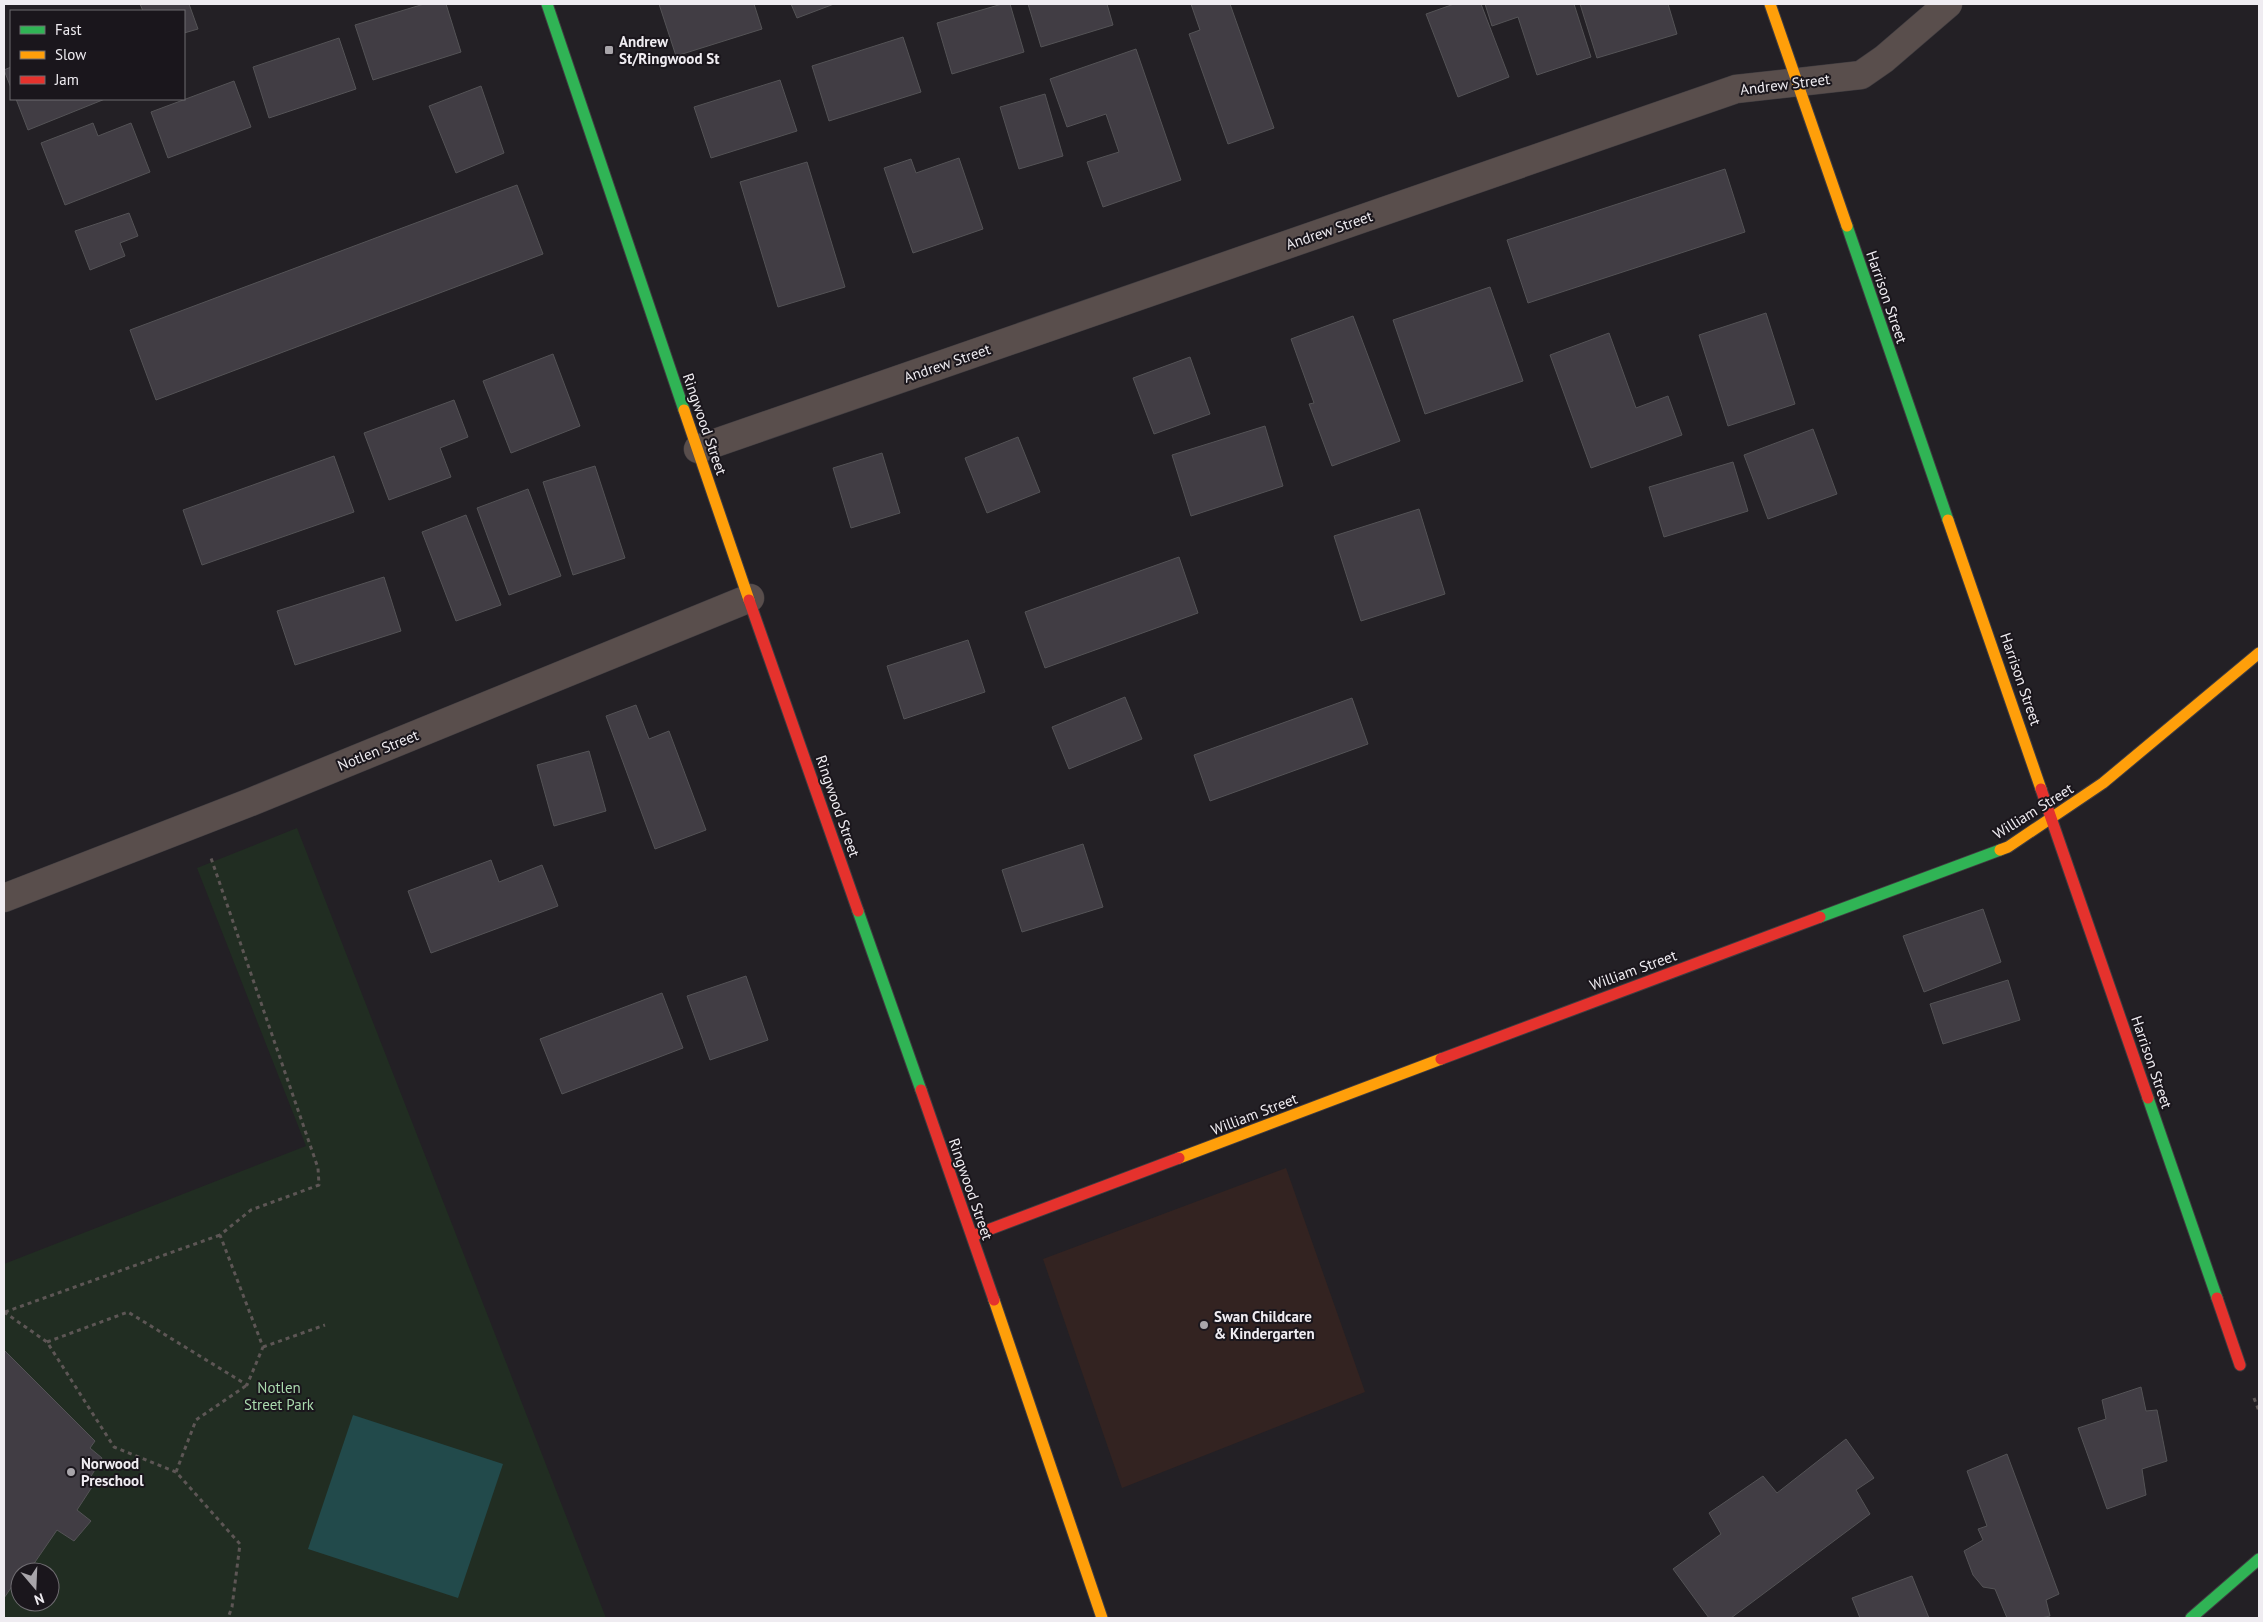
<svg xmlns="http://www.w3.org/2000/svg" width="2263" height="1622" font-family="'PT Sans',sans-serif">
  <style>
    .education { fill: #332321 }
    .green { fill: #212d22; fill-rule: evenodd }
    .water { fill: #224a4b }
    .building { fill: #413d44; stroke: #545356 }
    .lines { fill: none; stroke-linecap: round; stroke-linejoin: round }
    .street-casing { stroke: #403d41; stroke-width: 29 }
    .fast-casing { stroke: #403d41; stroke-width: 13 }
    .slow-casing { stroke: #403d41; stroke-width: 13 }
    .jam-casing { stroke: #403d41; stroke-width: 13 }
    .path { stroke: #5d5655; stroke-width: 3; stroke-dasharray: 4 4; stroke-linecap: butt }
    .street { stroke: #594e4c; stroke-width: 28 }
    .fast { stroke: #30b455; stroke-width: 11 }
    .slow { stroke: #ff9f0a; stroke-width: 11 }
    .jam { stroke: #e5322d; stroke-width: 11 }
    .poi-dot { fill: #a8a5aa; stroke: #1a161c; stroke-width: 2 }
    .labels { text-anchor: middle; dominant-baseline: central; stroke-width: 4; stroke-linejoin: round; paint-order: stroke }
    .poi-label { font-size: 15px; font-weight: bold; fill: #efecf1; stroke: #1a161c; text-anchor: start }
    .street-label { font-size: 15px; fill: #efecf1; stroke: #1a161c }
    .park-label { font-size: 15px; fill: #aadaae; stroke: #1a161c }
  </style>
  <rect width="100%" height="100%" fill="#232025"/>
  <path class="education" d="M1286 1168 1365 1392 1122 1488 1043 1259Z"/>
  <path class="green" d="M297 828 606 1618H4V1264L306 1146 197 868ZM20 1572H50V1602H20Z"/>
  <path class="water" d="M353 1415 503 1464 458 1598 308 1549Z"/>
  <path class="building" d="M140 4H189L198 29 184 33V11H143Z
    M424 4H446L461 52 373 80 355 25Z
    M659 4H754L762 29 676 56Z
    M791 4H834L797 18Z
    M1002 4H1010L1024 52 952 74 937 23Z
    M1028 4H1107L1113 25 1041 47Z
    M1191 4H1230L1274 128 1228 144 1189 34 1200 30Z
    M1454 4H1481L1509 77 1458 97 1426 14Z
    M1485 4H1574L1591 57 1537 75 1518 17 1492 26Z
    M1580 4H1668L1677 34 1597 58Z
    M903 37 921 92 829 121 812 66Z
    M339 38 356 89 269 118 253 67Z
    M1136 49 1181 180 1103 207 1087 162 1119 152 1106 114 1067 127 1050 79Z
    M11 67V88L4 70Z
    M780 80 797 131 711 158 694 107Z
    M234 81 251 127 168 158 151 112Z
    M481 86 504 153 456 173 429 106Z
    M1045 94 1063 156 1019 169 1000 107Z
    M16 99H105L28 130Z
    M93 123 98 136 131 123 150 172 65 205 41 143Z
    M959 158 983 229 913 253 884 168 911 159 916 173Z
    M807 162 845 287 778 307 740 182Z
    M1725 169 1745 232 1528 303 1507 240Z
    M517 185 543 254 156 400 130 330Z
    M129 213 138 236 120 243 125 256 90 270 75 231Z
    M1490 287 1523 381 1425 414 1393 320Z
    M1766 313 1795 404 1728 426 1699 335Z
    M1353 316 1400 441 1332 466 1309 404 1314 403 1291 339Z
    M1609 333 1636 408 1668 396 1682 435 1591 468 1550 355Z
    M553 354 580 426 511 453 483 381Z
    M1190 357 1210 414 1154 434 1133 378Z
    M454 400 468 437 440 448 451 477 389 500 364 433Z
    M1265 426 1283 486 1191 516 1172 455Z
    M1813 429 1837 494 1768 519 1744 455Z
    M1018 437 1040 492 987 513 965 458Z
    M882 453 900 513 851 528 833 468Z
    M334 456 354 512 202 565 183 510Z
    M1733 462 1748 511 1664 537 1649 487Z
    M595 466 625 558 573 575 543 482Z
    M528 489 561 576 509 595 477 508Z
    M1419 509 1445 594 1361 621 1334 536Z
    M466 515 501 605 456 621 422 532Z
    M1179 557 1198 613 1045 668 1025 612Z
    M384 577 401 631 295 665 277 611Z
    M968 640 985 692 904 719 887 666Z
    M1125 697 1142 739 1069 769 1052 727Z
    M1352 698 1368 744 1210 801 1194 755Z
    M636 705 649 739 669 731 706 830 655 849 606 716Z
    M589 751 606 811 554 826 537 765Z
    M1083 844 1103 907 1022 932 1002 870Z
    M491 860 499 882 542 865 558 906 431 953 408 891Z
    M1983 909 2001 962 1924 992 1903 936Z
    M746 976 768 1040 710 1060 687 996Z
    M2008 980 2020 1020 1943 1044 1930 1004Z
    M662 993 683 1048 562 1094 540 1039Z
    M4 1350 95 1441 90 1448 102 1458 87 1483 92 1487 77 1510 91 1521 74 1541 57 1530 33 1565 40 1572H20V1589L13 1585 4 1598Z
    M2141 1387 2146 1411 2157 1410 2167 1461 2142 1469 2146 1495 2107 1509 2078 1428 2106 1419 2102 1400Z
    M1846 1439 1874 1478 1856 1490 1870 1514 1731 1618H1709L1673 1569 1721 1534 1709 1513 1763 1476 1777 1493Z
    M2007 1454 2059 1594 2046 1600 2050 1616 2041 1618H2007L1995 1589 1983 1587 1973 1575 1964 1551 1983 1540 1978 1529 1987 1526 1967 1471Z
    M1912 1576 1929 1618H1860L1852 1598Z"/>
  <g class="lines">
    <defs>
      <path id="street" d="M698 449 1736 89 1861 75 1884 59 1948 4
        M4 898 251 802 750 598"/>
      <path id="fast" d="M547 4 684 410
        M1847 226 1948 520
        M858 911 921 1090
        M1820 917 2000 850
        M2148 1098 2217 1298
        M2191 1618 2259 1559"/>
      <path id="slow" d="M1770 4 1847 226
        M684 410 749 600
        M1948 520 2041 789
        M2000 850 2008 847 2103 783 2259 653
        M1179 1158 1441 1059
        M994 1300 1102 1618"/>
      <path id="jam" d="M749 600 858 911
        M2041 789 2148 1098
        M1441 1059 1820 917
        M921 1090 994 1300
        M972 1236 1179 1158
        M2217 1298 2240 1365"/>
    </defs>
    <use href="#street" class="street-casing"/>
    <use href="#fast" class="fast-casing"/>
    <use href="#slow" class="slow-casing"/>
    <use href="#jam" class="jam-casing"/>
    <path class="path" d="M4 1312 47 1342 114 1447 176 1472 240 1544 232 1607 228 1618
      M5 1312 220 1235
      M47 1342 128 1312 247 1385 263 1347 220 1235 251 1210 319 1185 318 1168 211 858
      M263 1347 325 1325
      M2254 1398 2259 1411
      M176 1472 196 1420 247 1385"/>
    <use href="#street" class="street"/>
    <use href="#fast" class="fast"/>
    <use href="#slow" class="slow"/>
    <use href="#jam" class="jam"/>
  </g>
  <g class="poi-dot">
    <rect x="604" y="45" width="10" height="10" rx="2.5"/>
    <circle cx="1204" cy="1325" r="5"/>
    <circle cx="71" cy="1472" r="5"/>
  </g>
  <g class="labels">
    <g class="poi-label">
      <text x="619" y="41">Andrew<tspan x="619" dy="17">St/Ringwood St</tspan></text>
      <text x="1214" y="1316">Swan Childcare<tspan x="1214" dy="17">&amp; Kindergarten</tspan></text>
      <text x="81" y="1463">Norwood<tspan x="81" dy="17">Preschool</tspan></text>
    </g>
    <g class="street-label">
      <text transform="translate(1785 84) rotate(-7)">Andrew Street</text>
      <text transform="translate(1329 230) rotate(-19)">Andrew Street</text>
      <text transform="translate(1887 297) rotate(71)">Harrison Street</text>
      <text transform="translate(947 363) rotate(-19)">Andrew Street</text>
      <text transform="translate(705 424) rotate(71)">Ringwood Street</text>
      <text transform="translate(2021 679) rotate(71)">Harrison Street</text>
      <text transform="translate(378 750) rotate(-22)">Notlen Street</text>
      <text transform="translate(838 806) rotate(71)">Ringwood Street</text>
      <text transform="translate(2033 811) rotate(-32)">William Street</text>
      <text transform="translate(1633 970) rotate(-20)">William Street</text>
      <text transform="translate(2152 1062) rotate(71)">Harrison Street</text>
      <text transform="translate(1254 1114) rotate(-21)">William Street</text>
      <text transform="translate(971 1189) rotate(71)">Ringwood Street</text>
    </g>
    <g class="park-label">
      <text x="279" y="1387">Notlen<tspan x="279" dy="17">Street Park</tspan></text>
    </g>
  </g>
  <rect width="2263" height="1622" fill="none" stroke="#efecf1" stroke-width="10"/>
  <rect x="10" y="10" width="175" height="90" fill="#1a161c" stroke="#6f6c71"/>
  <rect x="20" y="26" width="25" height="8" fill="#30b455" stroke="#6f6c71"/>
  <text x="55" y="35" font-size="15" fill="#efecf1">Fast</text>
  <rect x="20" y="51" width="25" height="8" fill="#ff9f0a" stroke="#6f6c71"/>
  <text x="55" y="60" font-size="15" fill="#efecf1">Slow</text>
  <rect x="20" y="76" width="25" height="8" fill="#e5322d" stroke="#6f6c71"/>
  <text x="55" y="85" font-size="15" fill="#efecf1">Jam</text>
  <g transform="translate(35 1587) rotate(161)"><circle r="24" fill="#1a161c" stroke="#6f6c71"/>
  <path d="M0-4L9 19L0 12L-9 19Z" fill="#a8a5aa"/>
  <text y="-8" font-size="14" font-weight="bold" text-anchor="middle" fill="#efecf1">N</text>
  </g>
</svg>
